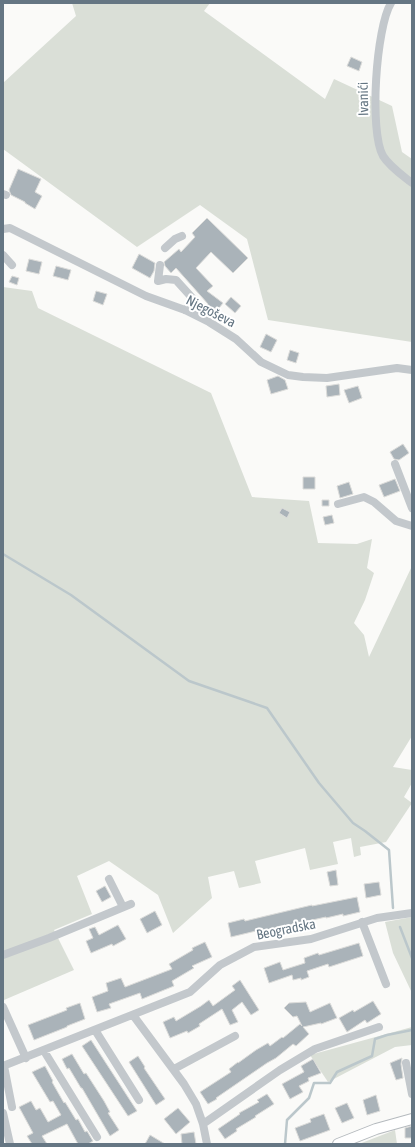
<svg xmlns="http://www.w3.org/2000/svg" width="415" height="1147" font-family="'Asap Condensed',sans-serif">
  <style>
    .green { fill: #dadfd7 }
    .lines { fill: none; stroke-linecap: round; stroke-linejoin: round }
    .stream { stroke: #bbc7cb; stroke-width: 2.5 }
    .building { fill: #aab3b9; stroke: #dcdcda }
    .major-casing { stroke: #b5babe; stroke-width: 12 }
    .minor { stroke: #c3c8cc; stroke-width: 8 }
    .major { stroke: #fff; stroke-width: 10 }
    .labels { text-anchor: middle; dominant-baseline: central; stroke-width: 4; stroke-linejoin: round; paint-order: stroke }
    .street-label { font-size: 14px; fill: #657683; stroke: #fff }
  </style>
  <rect width="100%" height="100%" fill="#fafaf8"/>
  <path class="green" d="M72 3H210L204 11 325 99 334 79 392 106 402 152 412 159V342L268 320 247 239 200 205 137 247 3 149V83L76 16Z
    M3 287 32 291 38 308 211 393 252 497 309 501 318 543 357 544 372 539 367 568 374 573 365 600 354 623 364 635 369 657 412 566V736L393 767 412 770V783L404 797 412 803 386 842 360 847 361 855 354 857 351 838 333 842 338 864 310 870 305 848 255 861 261 883 239 888 234 871 208 877 212 898 173 933 158 895 109 861 77 876 92 914 54 930 74 970 4 1000Z
    M412 917V993L393 953 385 922Z
    M412 1027V1045L395 1047 328 1082 310 1055Z
    M395 1130 397 1144H359Z"/>
  <g class="lines">
    <path class="stream" d="M3 554 71 595 189 681 267 708 319 783 353 823 365 831 389 850 393 908
      M400 927 412 958
      M285 1144 287 1120 309 1098 314 1083H330L337 1072 372 1056 375 1039 387 1035 412 1030"/>
  </g>
  <path class="building" d="M351 57 362 62 359 71 347 66Z
    M18 169 41 179 35 192 42 196 35 209 25 203V202L11 195 9 190Z
    M207 218 248 258 233 273 211 252 196 268 213 286 207 291 223 303 212 317 203 311 208 304 176 268 171 273 165 266 164 262 179 249 181 252 195 237 192 233Z
    M139 254 155 263 154 271 150 278 132 268Z
    M29 259 42 262 39 274 26 271Z
    M56 266 71 270 68 280 53 276Z
    M12 276 19 278 17 285 9 282Z
    M96 291 107 294 103 305 93 301Z
    M231 297 241 306 235 313 225 304Z
    M266 334 277 340 271 352 260 347Z
    M290 350 299 353 296 363 287 360Z
    M278 376 285 380 288 389 271 394 267 380Z
    M339 384 340 395 327 397 326 386Z
    M358 386 362 398 349 403 344 390Z
    M403 444 409 453 399 460 394 459 390 452Z
    M303 477H315V489H303Z
    M395 479 400 491 384 497 379 485Z
    M349 482 353 494 340 498 337 486Z
    M322 500H329V506H322Z
    M282 508 290 512 287 518 279 513Z
    M332 515 334 523 325 525 323 517Z
    M336 870 338 885 330 886 327 872Z
    M379 882 381 895 366 898 364 884Z
    M105 886 111 897 102 902 96 891Z
    M357 897 360 912 343 916V914L326 918V917L257 932 256 931 231 937 228 923 244 919 245 921 312 905V906Z
    M155 911 162 925 147 933 140 919Z
    M118 925 126 939 113 946 112 944 91 953 86 941 93 938 89 929 95 927 99 935Z
    M205 942 212 957 192 966 194 968 172 981 174 986 142 999 140 993 109 1004 111 1008 97 1012 92 997 108 991 106 983 121 978 125 987 172 969 169 964 193 950 192 948Z
    M359 943 363 956 329 967 328 964 307 971 309 977 301 980V978L293 980 292 975 269 983 264 968 280 962 283 970 305 963 304 958 318 953 319 955Z
    M240 980 259 1010 251 1015 242 1002 232 1010 238 1022 230 1025 222 1009 199 1024 200 1026 188 1033 187 1031 170 1038 163 1022 174 1017 176 1021 201 1006 209 1000 213 1006 235 990 232 986Z
    M373 1001 381 1014 367 1023 365 1020 347 1032 339 1018 353 1010 354 1012Z
    M306 1002 310 1012 330 1003 337 1018 321 1024V1023L303 1027 309 1034 296 1046 293 1044 276 1058 267 1063 216 1098 217 1099 208 1104 200 1092 231 1072 229 1069 238 1062V1063L256 1050 268 1043 270 1046 282 1037 283 1038 300 1024 302 1026 297 1016 293 1017 284 1008 289 1003Z
    M80 1003 85 1019 67 1026V1027L34 1040 28 1025 67 1010 66 1008Z
    M91 1040 137 1111 128 1116 82 1046Z
    M72 1054 84 1074 86 1073 104 1101 110 1112 108 1113 119 1130 110 1136 82 1088H81L69 1068 67 1069 62 1059Z
    M138 1056 145 1067 144 1068 165 1099 156 1105 129 1062Z
    M402 1058 401 1064 403 1078 396 1080 390 1063Z
    M313 1059 321 1073 308 1078 309 1081 299 1086 303 1092 290 1099 282 1084 304 1072 301 1066Z
    M45 1066 53 1081 52 1082 64 1103 65 1102 76 1120 78 1119 85 1132 87 1131 93 1141 88 1144H78L67 1124 42 1136 47 1144H32L27 1136 33 1133 19 1107 31 1101 36 1110 40 1108 48 1122 61 1115 53 1101 50 1102 32 1072Z
    M267 1094 274 1104 255 1116 256 1117 236 1129 237 1131 225 1139 218 1129 240 1114 239 1113 259 1102 257 1100Z
    M376 1095 380 1111 367 1115 363 1100Z
    M347 1103 354 1118 342 1123 335 1108Z
    M178 1108 190 1122 176 1134 164 1119Z
    M324 1114 330 1130 300 1141 295 1128 311 1122 310 1119Z
    M412 1126V1138H405V1128Z
    M194 1132 196 1144H182L181 1134Z
    M150 1135 165 1144H145Z"/>
  <g class="lines">
    <defs>
      <path id="major" d="M338 1144 376 1129 412 1119"/>
    </defs>
    <use href="#major" class="major-casing"/>
    <path class="minor" d="M391 3C376 28 369 131 383 156 390 167 402 175 412 183
      M3 194 6 195
      M3 229 10 228 146 296 185 310 209 322 236 339 261 362 288 375 303 377 327 378 397 368 412 370
      M165 248 175 239 182 236
      M3 255 12 265
      M160 265 158 281 166 279 176 280 195 301 185 310
      M395 464 412 508
      M338 504 364 497 374 502 396 521 412 526
      M109 879 123 907
      M362 922 386 984
      M3 955 49 938 131 904
      M3 1007 26 1058
      M133 1015 184 1084 196 1104 203 1124 207 1144
      M95 1030 139 1100
      M44 1051 97 1137
      M406 1063 412 1094
      M3 1066 190 992 220 965 254 947 311 939 377 918 412 913
      M4 1066 12 1107
      M174 1069 235 1036
      M3 1113 10 1144
      M203 1124 280 1070 315 1049 379 1027"/>
    <use href="#major" class="major"/>
  </g>
  <g class="labels">
    <g class="street-label">
      <text transform="translate(363 99) rotate(-91)">Ivanići</text>
      <text transform="translate(211 311) rotate(27)">Njegoševa</text>
      <text transform="translate(286 929) rotate(-11)">Beogradska</text>
    </g>
  </g>
  <rect width="415" height="1147" fill="none" stroke="#657683" stroke-width="8"/>
</svg>
